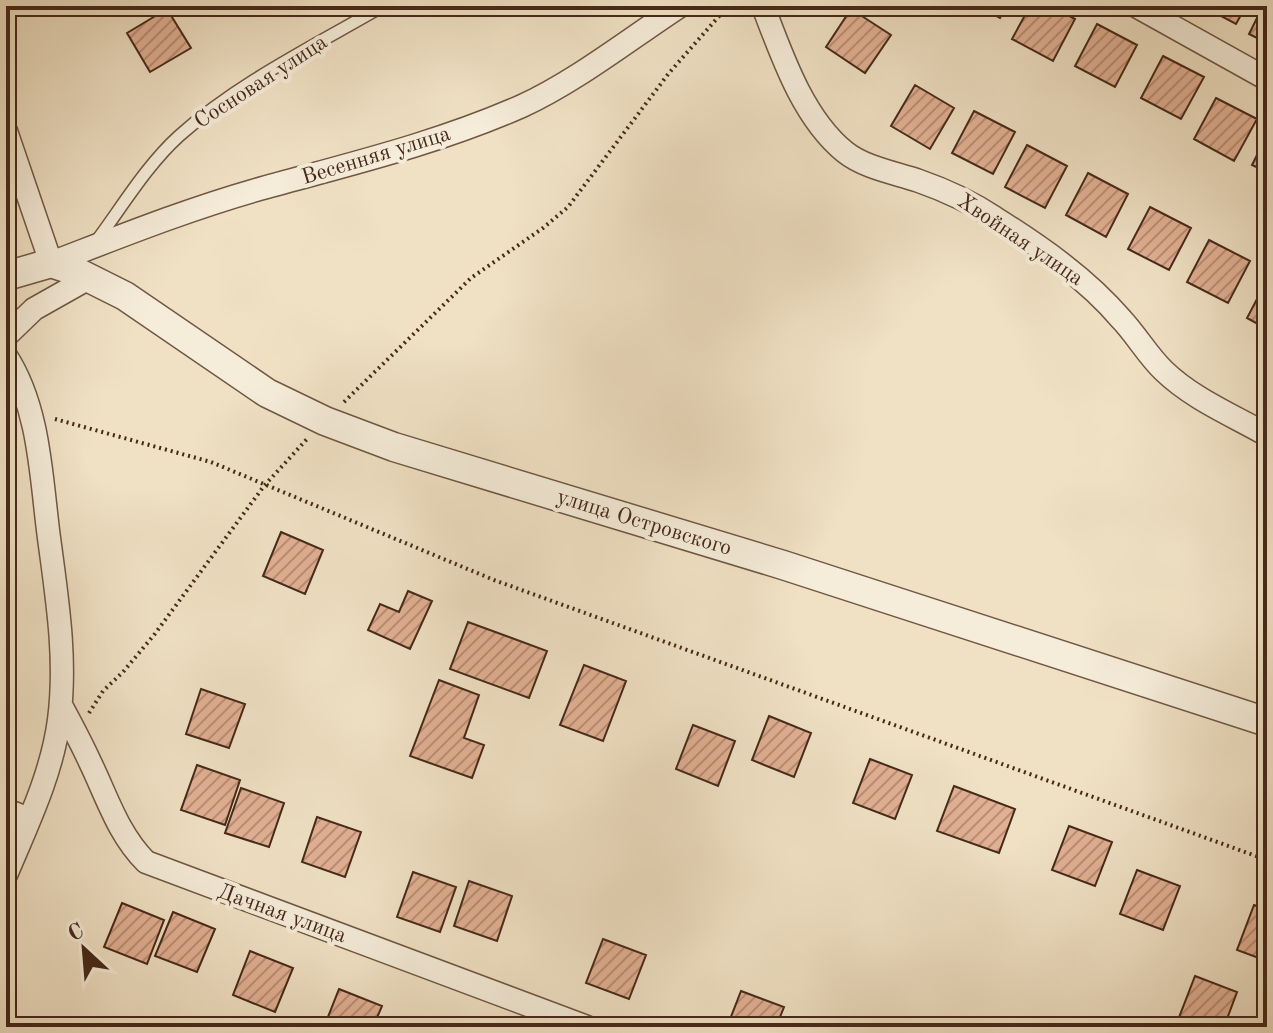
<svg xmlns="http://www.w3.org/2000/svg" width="1273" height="1033" font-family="'Old Standard TT',serif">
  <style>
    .building { fill: url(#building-hatch); stroke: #452919; stroke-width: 2 }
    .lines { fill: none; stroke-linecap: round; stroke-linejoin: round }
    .service-casing { stroke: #705744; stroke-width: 14 }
    .minor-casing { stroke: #705744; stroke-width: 25 }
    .tertiary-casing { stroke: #705744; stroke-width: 31 }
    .path { stroke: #452919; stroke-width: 4; stroke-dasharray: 2 4; stroke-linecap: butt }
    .service { stroke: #f5ecd9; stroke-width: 11 }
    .minor { stroke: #f5ecd9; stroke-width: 22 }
    .tertiary { stroke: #f5ecd9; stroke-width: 28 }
    .labels { text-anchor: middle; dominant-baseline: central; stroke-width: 8; stroke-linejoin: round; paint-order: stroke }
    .street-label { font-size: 22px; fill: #452919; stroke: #f5ecd9 }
  </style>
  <defs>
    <pattern id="building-hatch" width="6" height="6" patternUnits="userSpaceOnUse" patternTransform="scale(2)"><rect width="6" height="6" fill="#e2b093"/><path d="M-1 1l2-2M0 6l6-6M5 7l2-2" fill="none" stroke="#b98f77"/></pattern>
  </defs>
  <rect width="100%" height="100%" fill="#f0e1c4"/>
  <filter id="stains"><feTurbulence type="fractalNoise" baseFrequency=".0025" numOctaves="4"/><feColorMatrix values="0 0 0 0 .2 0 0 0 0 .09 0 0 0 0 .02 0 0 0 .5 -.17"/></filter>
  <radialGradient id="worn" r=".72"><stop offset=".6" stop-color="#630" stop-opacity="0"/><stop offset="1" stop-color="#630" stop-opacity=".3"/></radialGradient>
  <path class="building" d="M246 6H269L252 16Z
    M977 6H1006L1000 18Z
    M1030 6H1051L1075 19 1053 61 1012 39Z
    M1202 6H1246L1236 24Z
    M1263 6H1267V43L1249 34Z
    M167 9 191 48 150 72 127 33Z
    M851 9 891 35 865 73 826 47Z
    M1097 24 1137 45 1115 87 1075 66Z
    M1163 56 1204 77 1181 119 1141 98Z
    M915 85 954 108 930 149 891 126Z
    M1216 98 1257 119 1234 161 1194 139Z
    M974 111 1015 132 993 174 952 153Z
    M1267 135V172L1252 165Z
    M1027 145 1067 166 1045 208 1005 187Z
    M1088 173 1128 194 1106 237 1066 215Z
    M1150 207 1191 228 1169 270 1128 249Z
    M1209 240 1250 261 1228 303 1187 282Z
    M1267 280V329L1247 318Z
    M281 532 323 550 305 594 263 576Z
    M408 591 432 601 410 649 368 630 380 604 399 612Z
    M468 622 547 651 529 698 450 669Z
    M584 665 626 681 603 741 560 725Z
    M439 680 479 695 464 738 484 745 472 778 410 756Z
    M201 689 245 704 229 748 186 734Z
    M769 716 811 733 794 777 752 760Z
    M693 725 735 741 718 786 676 769Z
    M870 759 912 775 895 819 853 803Z
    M197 765 240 780 225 825 181 810Z
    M954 786 1015 809 999 853 937 831Z
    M241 788 284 803 269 847 225 833Z
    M317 817 361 832 345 877 302 862Z
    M1069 826 1112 842 1095 886 1052 870Z
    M1137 870 1180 886 1163 930 1120 914Z
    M413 872 456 887 440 932 397 917Z
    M469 881 512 896 497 941 454 926Z
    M122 903 164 920 147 964 104 947Z
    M1254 905 1267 910V961L1237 950Z
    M173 912 215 929 197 972 155 956Z
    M603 939 646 955 629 999 586 983Z
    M250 951 293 968 275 1012 233 995Z
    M1195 976 1237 992 1224 1027H1196L1178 1020Z
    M339 989 382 1006 373 1027H324Z
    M741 991 784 1007 776 1027H727Z
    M444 1019 466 1027H441Z"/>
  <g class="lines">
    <defs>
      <path id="service" d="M95 243C122 207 146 166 179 136 238 83 314 46 383 6"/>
      <path id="minor" d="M763 6C782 56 803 118 845 152 865 168 896 173 919 181 945 190 971 202 995 218 1041 247 1086 278 1122 320 1137 336 1148 356 1164 371 1193 399 1232 415 1267 435
        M1136 6 1267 79
        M6 131 51 263C119 237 186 210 256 190 346 165 436 144 522 106 575 82 631 38 680 6
        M6 336 34 309 89 278
        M6 356C40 408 41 478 49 538 57 598 67 659 59 720 52 774 27 825 6 875
        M61 705C71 724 81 742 90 762 107 797 118 834 146 862L587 1027
        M6 810 29 819"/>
      <path id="tertiary" d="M6 276 51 263 75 271 125 296 267 393 325 421 394 447 783 565 1267 722"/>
    </defs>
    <use href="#service" class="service-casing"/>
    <use href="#minor" class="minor-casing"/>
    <use href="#tertiary" class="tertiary-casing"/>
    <path class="path" d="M344 402 471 278 543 228 568 207 669 73 728 6
      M55 419 211 462 494 580 1267 860
      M89 713 103 691 123 672 154 635 264 486 307 439"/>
    <use href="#service" class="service"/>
    <use href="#minor" class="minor"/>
    <use href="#tertiary" class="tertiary"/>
  </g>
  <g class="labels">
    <g class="street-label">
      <text transform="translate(261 82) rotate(-33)">Сосновая улица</text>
      <text transform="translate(376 156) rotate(-17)">Весенняя улица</text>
      <text transform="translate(1020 240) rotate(34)">Хвойная улица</text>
      <text transform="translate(644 523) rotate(17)">улица Островского</text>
      <text transform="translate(282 914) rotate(20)">Дачная улица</text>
    </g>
  </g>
  <rect width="1273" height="1033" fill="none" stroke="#f0e1c4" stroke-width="32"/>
  <rect x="8" y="8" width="1257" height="1017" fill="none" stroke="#452919" stroke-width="4"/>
  <rect x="16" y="16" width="1241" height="1001" fill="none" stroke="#452919" stroke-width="2"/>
  <g transform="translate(84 949) rotate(334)" stroke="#f5ecd9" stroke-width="6" paint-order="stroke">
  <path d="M0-6L14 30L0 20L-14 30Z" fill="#452919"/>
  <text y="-12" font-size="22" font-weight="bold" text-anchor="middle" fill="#452919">С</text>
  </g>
  <rect width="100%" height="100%" filter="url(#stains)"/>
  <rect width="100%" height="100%" fill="url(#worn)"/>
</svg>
